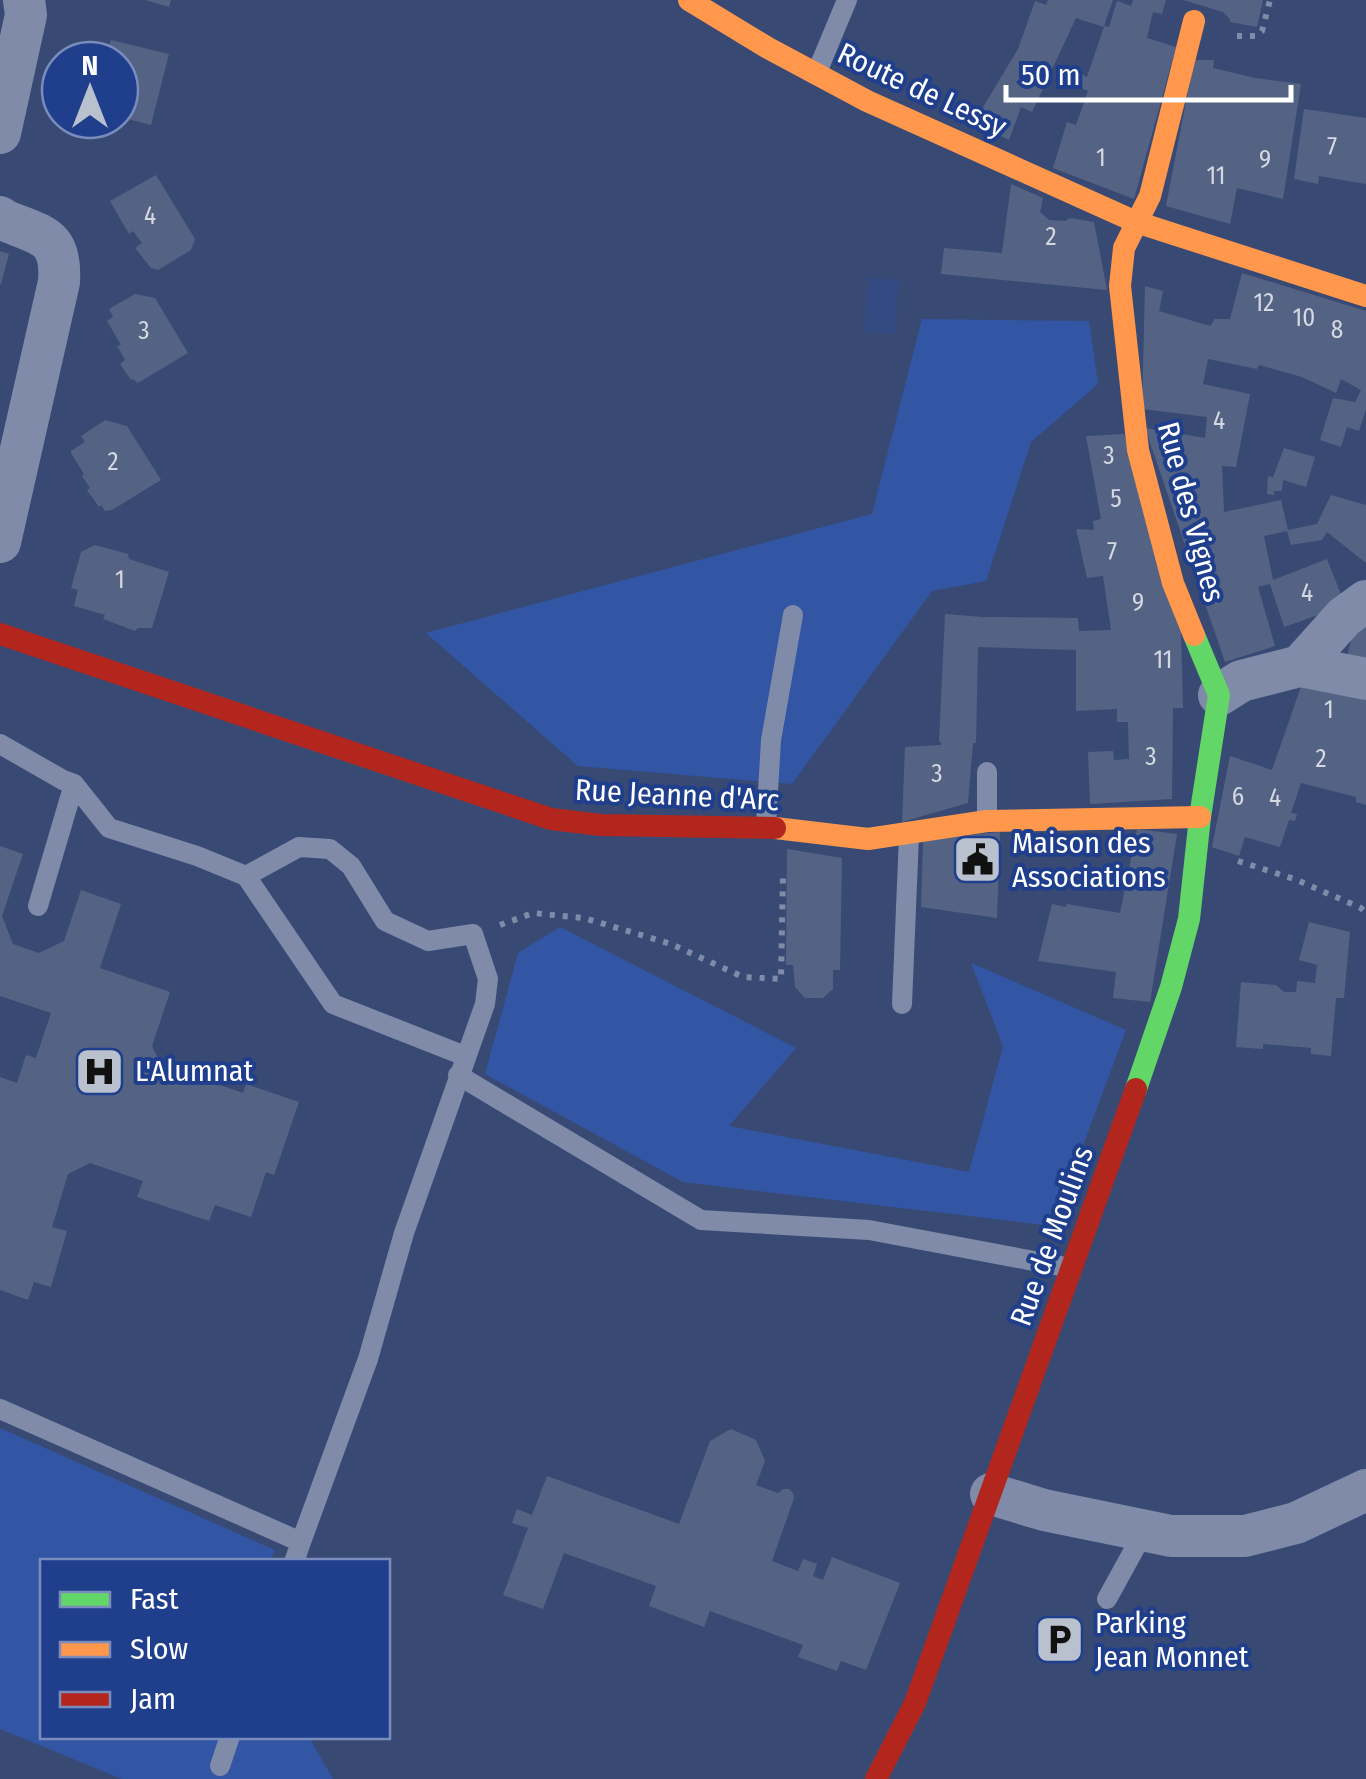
<svg xmlns="http://www.w3.org/2000/svg" width="1366" height="1779" font-family="'Fira Sans Condensed',sans-serif">
  <style>
    .green { fill: #3356a4 }
    .water { fill: #334a83 }
    .building { fill: #546384 }
    .lines { fill: none; stroke-linecap: round; stroke-linejoin: round }
    .path { stroke: #7f8ba8; stroke-width: 6; stroke-dasharray: 5 8; stroke-linecap: butt }
    .lane { stroke: #7f8ba8; stroke-width: 20 }
    .street { stroke: #7f8ba8; stroke-width: 42 }
    .fast { stroke: #63d668; stroke-width: 22 }
    .slow { stroke: #ff974d; stroke-width: 22 }
    .jam { stroke: #b3261e; stroke-width: 22 }
    .labels { text-anchor: middle; dominant-baseline: central; stroke-width: 8; stroke-linejoin: round; paint-order: stroke }
    .number-label { font-size: 25px; fill: #d4d8e0 }
    .street-label { font-size: 30px; fill: #fff; stroke: #1f3f8d }
    .poi-label { font-size: 30px; fill: #fff; stroke: #1f3f8d; text-anchor: start }
  </style>
  <rect width="100%" height="100%" fill="#384a74"/>
  <path class="green" d="M922 319 1089 321 1098 384 1031 442 986 581 932 591 792 784 578 766 426 633 872 514Z
    M560 927 796 1048 729 1126 969 1172 1003 1046 971 963 1126 1030 1053 1226 683 1182 485 1074 518 953Z
    M0 1428 275 1550 270 1562H42V1736L309 1737 333 1779H122L0 1729Z"/>
  <path class="water" d="M869 277 899 281 894 334 864 331Z"/>
  <path class="building" d="M145 0H171L169 7Z
    M1048 0H1113L1104 26 1109 27 1117 1 1131 6 1133 0H1166L1162 14 1153 12 1147 38 1176 47 1134 199 1053 168 1067 122 1076 125 1088 91 1057 77 1064 65 1087 77 1104 27 1076 18 1032 112 1021 107 1009 140 974 122 1018 49 1035 1 1046 5Z
    M1183 0H1263L1257 27 1230 22V19L1223 12Z
    M111 40 169 54 151 125 120 117V60H103Z
    M1194 60H1214L1213 68 1255 78 1301 84 1283 199 1237 188 1230 224 1166 206Z
    M1304 109 1366 118V184L1319 176 1318 184 1294 179Z
    M156 175 195 239 191 250 158 270 151 268 135 248 142 243 133 231 129 234 110 201Z
    M1011 184 1043 198 1040 212 1049 220 1065 221 1070 218 1094 222 1107 290 941 274 944 248 1002 253Z
    M0 251 9 254 1 284H0Z
    M1242 273 1366 311V409L1359 431 1347 427 1341 447 1320 440 1333 398 1355 402 1361 390 1341 379 1336 393 1302 377 1259 365 1257 369 1208 359 1203 384 1250 394 1236 467 1222 466 1224 512 1281 500 1288 530 1317 524 1331 495 1366 505V563L1327 532 1322 540 1291 545 1287 531 1264 536 1273 580 1327 559 1344 602 1321 614 1284 627 1270 584 1258 587 1275 646 1225 662 1145 428 1205 438 1207 417 1142 409 1145 286 1163 291 1159 311 1210 326 1215 319H1230Z
    M135 294 155 298 188 353 138 383 133 379 131 380 120 364 125 360 117 346 121 345 107 321 113 317 109 309Z
    M105 420 127 426 161 480 112 510 105 511 101 505 99 507 87 490 90 488 82 476 84 474 71 453V451L85 442 81 436Z
    M1124 434 1181 630 1183 708H1173L1172 799 1090 804 1088 752 1113 751 1114 760 1129 759 1128 722H1117V709L1076 711V650L978 647 976 743H973L968 803 902 822 905 747 941 745V742H939L945 614 983 617 1078 618 1079 631 1111 630 1103 576 1087 578 1076 529 1094 530 1093 521 1101 519 1086 436Z
    M1284 448 1315 457 1306 487 1283 480 1282 491H1274V495L1267 494 1268 476 1273 477Z
    M95 545 128 554 129 559 169 572 152 628H138L135 631 103 619 105 615 74 606 78 590 71 588 81 552Z
    M1366 613V666L1346 661 1356 621Z
    M1304 678 1366 693V805L1356 802V797L1301 783 1291 813 1297 814 1295 821 1289 820 1280 847 1245 837 1239 856 1212 847 1230 756 1272 770Z
    M1137 829 1177 834 1150 1002 1113 998 1116 972 1038 961 1052 904 1066 907 1067 904 1120 913Z
    M1000 832 997 918 921 907 923 840Z
    M0 846 23 854 2 916 13 944 39 953 64 941 81 890 121 904 100 968 170 992 152 1046 161 1065 243 1093 246 1084 299 1102 274 1175 266 1172 251 1217 215 1205 209 1221 137 1197 143 1181 90 1163 68 1174 52 1227 67 1231 51 1287 34 1282 28 1300 0 1290V1077L17 1083 26 1055 36 1058 51 1013 0 996Z
    M787 849 842 858 840 970H833V989L823 998H805L795 987 793 965H786Z
    M1309 922 1350 932 1344 998H1336L1331 1056 1311 1054V1048L1263 1044V1049L1236 1047 1241 982 1276 985 1284 992H1296L1297 981 1315 983 1317 965 1299 960Z
    M731 1429 756 1440 765 1461 756 1485 778 1493 783 1489H789L793 1493 794 1498 772 1561 798 1571 803 1559 817 1564 813 1576 823 1580 832 1557 900 1583 866 1670 841 1661 837 1671 798 1657 803 1645 710 1611 704 1627 649 1606 656 1586 564 1553 543 1609 503 1595 528 1528 512 1523 517 1509 532 1515 547 1476 679 1524 710 1441Z"/>
  <g class="lines">
    <path class="path" d="M1237 36H1255L1262 31 1270 0
      M1238 861 1297 880 1361 908 1366 913
      M500 925 533 913 584 918 671 944 743 977 781 979 783 875"/>
    <path class="lane" d="M817 72 847 0
      M0 744 63 780 74 784 109 828 197 856 246 876 333 1004 465 1056
      M987 820V772
      M766 825 771 740 793 615
      M246 876 299 847 330 849 351 866 385 921 428 941 473 934 488 979 485 1004 404 1233 368 1359 301 1542
      M38 906 74 784
      M902 1004 909 836
      M458 1075 701 1220 869 1230 1071 1268
      M0 1409 301 1542 294 1562
      M1107 1599 1135 1548 1141 1531
      M220 1766 230 1736"/>
    <path class="street" d="M0 133 26 15 24 0
      M0 217 4 220C42 236 62 235 59 282L0 542
      M1300 666 1344 617 1366 601
      M1219 695 1241 681 1300 666 1366 679
      M991 1494 1044 1510 1171 1536H1245L1296 1523 1366 1490"/>
    <path class="fast" d="M1136 1089 1171 987 1189 919 1200 817 1219 695 1194 635"/>
    <path class="slow" d="M689 0 768 48 867 101 1136 222 1366 296
      M1194 21 1150 196 1124 248 1120 286 1138 450 1173 583 1194 635
      M775 828 868 839 987 821 1200 817"/>
    <path class="jam" d="M0 634 551 819 601 825 775 828
      M876 1779 915 1703 1136 1089"/>
  </g>
  <defs>
    <symbol id="civic-square" viewBox="-11 -11 22 22"><rect x="-9" y="-9" width="18" height="18" rx="4" fill="#b9c0ce" stroke="#1f3f8d"/><path d="M-.6-6.5H3V-4.5H.6V-3L4-1V1h2V6H-6V1h2V-1L-.6-3ZM-1.2 2.5V6h2.4V2.5Z" fill="#111"/></symbol>
    <symbol id="hospital-square" viewBox="-11 -11 22 22"><rect x="-9" y="-9" width="18" height="18" rx="4" fill="#b9c0ce" stroke="#1f3f8d"/><path d="M-5-5h3v3.5h4V-5h3V5h-3V1.5h-4V5h-3Z" fill="#111"/></symbol>
    <symbol id="parking-square" viewBox="-11 -11 22 22"><rect x="-9" y="-9" width="18" height="18" rx="4" fill="#b9c0ce" stroke="#1f3f8d"/><path d="M-3.5-5.5H1a3.5 3.5 0 0 1 0 7H-1V5.5H-3.5ZM-1-3.4V-.6H.8a1.4 1.4 0 0 0 0-2.8Z" fill="#111"/></symbol>
  </defs>
  <g fill-rule="evenodd">
    <use href="#civic-square" x="950" y="832" width="55" height="55"/>
    <use href="#hospital-square" x="72" y="1044" width="55" height="55"/>
    <use href="#parking-square" x="1032" y="1612" width="55" height="55"/>
  </g>
  <g class="labels">
    <g class="number-label">
      <text x="1332" y="147">7</text>
      <text x="1101" y="158">1</text>
      <text x="1265" y="160">9</text>
      <text x="1216" y="176">11</text>
      <text x="150" y="216">4</text>
      <text x="1051" y="237">2</text>
      <text x="1264" y="303">12</text>
      <text x="1304" y="318">10</text>
      <text x="1337" y="330">8</text>
      <text x="144" y="331">3</text>
      <text x="1219" y="421">4</text>
      <text x="1109" y="456">3</text>
      <text x="113" y="462">2</text>
      <text x="1116" y="499">5</text>
      <text x="1112" y="552">7</text>
      <text x="120" y="580">1</text>
      <text x="1307" y="593">4</text>
      <text x="1138" y="603">9</text>
      <text x="1163" y="660">11</text>
      <text x="1329" y="710">1</text>
      <text x="1151" y="757">3</text>
      <text x="1321" y="759">2</text>
      <text x="937" y="774">3</text>
      <text x="1238" y="797">6</text>
      <text x="1275" y="798">4</text>
    </g>
    <g class="street-label">
      <text transform="translate(922 90) rotate(25)">Route de Lessy</text>
      <text transform="translate(1191 512) rotate(75)">Rue des Vignes</text>
      <text transform="translate(677 795) rotate(3)">Rue Jeanne d'Arc</text>
      <text transform="translate(1052 1236) rotate(-70)">Rue de Moulins</text>
    </g>
    <g class="poi-label">
      <text x="1012" y="843">Maison des<tspan x="1012" dy="34">Associations</tspan></text>
      <text x="135" y="1071">L'Alumnat</text>
      <text x="1095" y="1623">Parking<tspan x="1095" dy="34">Jean Monnet</tspan></text>
    </g>
  </g>
  <rect x="40" y="1559" width="350" height="180" fill="#1f3f8d" stroke="#798cbb" stroke-width="2.5"/>
  <rect x="60" y="1592" width="50" height="15" fill="#63d668" stroke="#798cbb" stroke-width="2.5"/>
  <text x="130" y="1609" font-size="30" fill="#ffffff">Fast</text>
  <rect x="60" y="1642" width="50" height="15" fill="#ff974d" stroke="#798cbb" stroke-width="2.5"/>
  <text x="130" y="1659" font-size="30" fill="#ffffff">Slow</text>
  <rect x="60" y="1692" width="50" height="15" fill="#b3261e" stroke="#798cbb" stroke-width="2.5"/>
  <text x="130" y="1709" font-size="30" fill="#ffffff">Jam</text>
  <g transform="translate(90 90)"><circle r="48" fill="#1f3f8d" stroke="#798cbb" stroke-width="2.5"/>
  <path d="M0-8L18 38L0 25L-18 38Z" fill="#b9c0ce"/>
  <text y="-15" font-size="28" font-weight="bold" text-anchor="middle" fill="#ffffff">N</text>
  </g>
  <path d="M1006 85v15h285v-15" fill="none" stroke="#ffffff" stroke-width="5"/>
  <text x="1021" y="85" font-size="30" fill="#ffffff" stroke="#1f3f8d" stroke-width="8" paint-order="stroke">50 m</text>
</svg>
